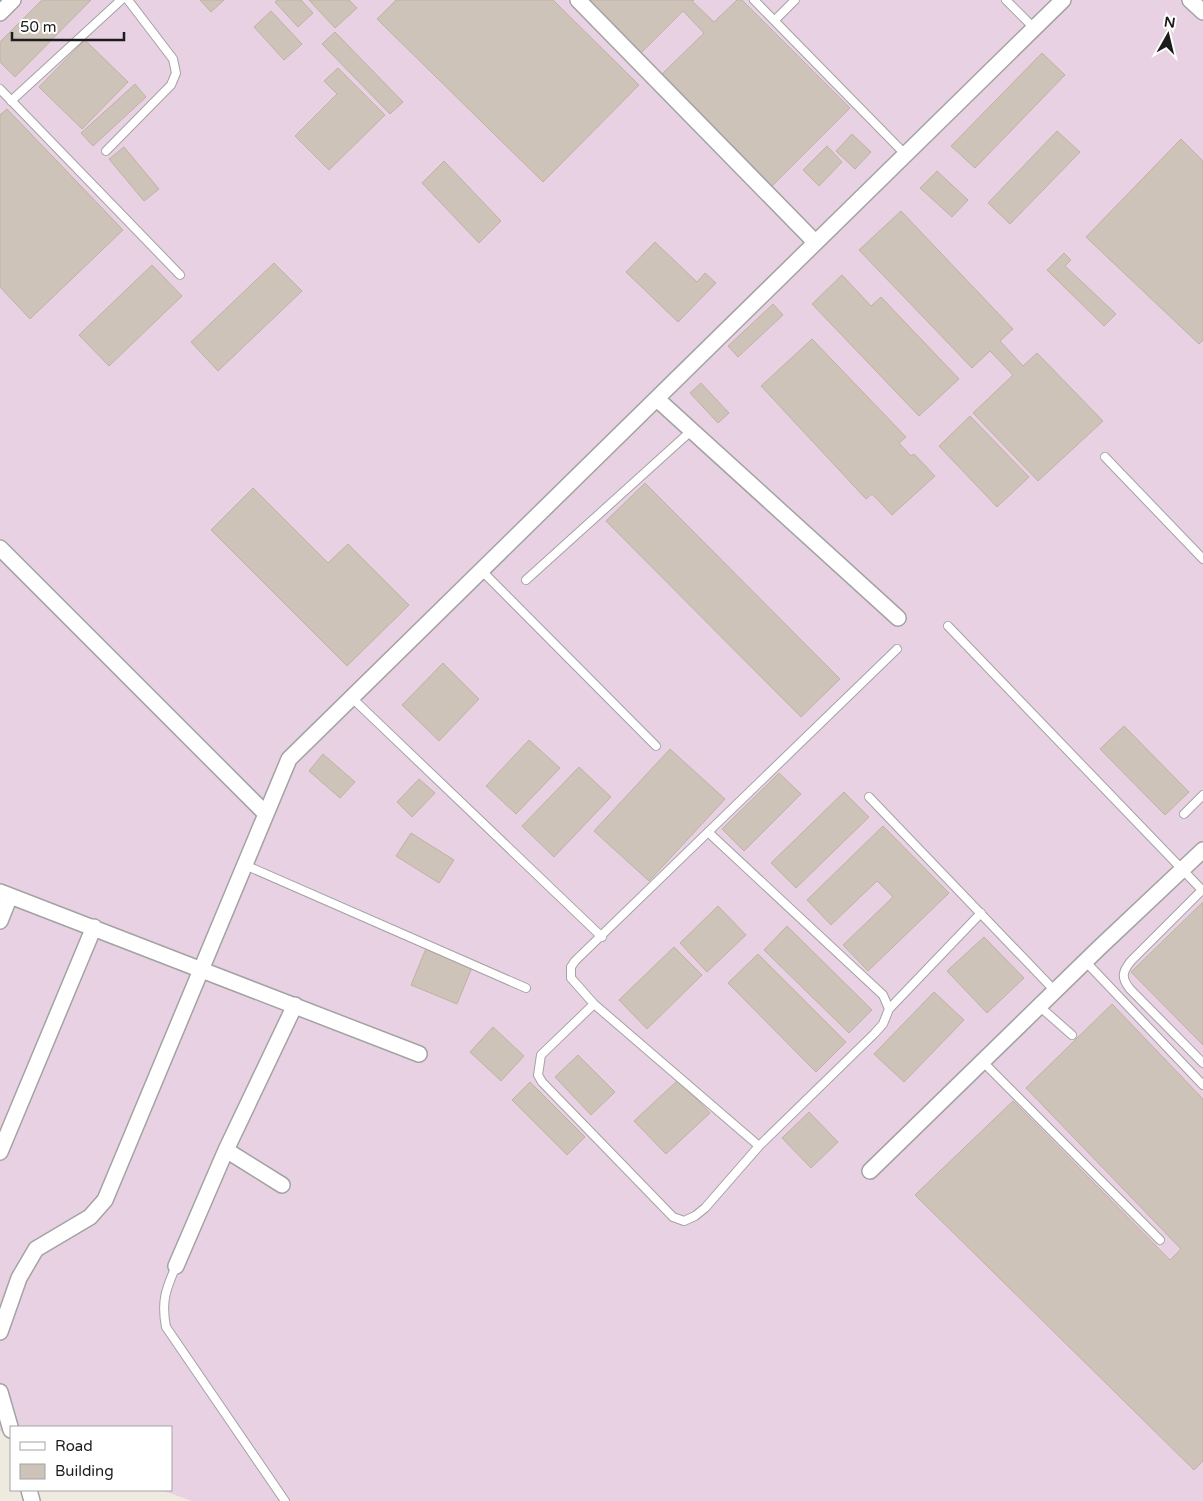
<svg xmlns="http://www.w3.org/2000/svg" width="1203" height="1501" font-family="'Varela Round',sans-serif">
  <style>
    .industrial { fill: #e8d1e3 }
    .building { fill: #cec3b9; stroke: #c1b1a1 }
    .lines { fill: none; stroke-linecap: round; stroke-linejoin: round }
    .lane-casing { stroke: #a3a3a3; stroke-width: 10 }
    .street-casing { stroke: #a3a3a3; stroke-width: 18 }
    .lane { stroke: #fff; stroke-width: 8 }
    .street { stroke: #fff; stroke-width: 15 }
  </style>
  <rect width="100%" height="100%" fill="#eeeae0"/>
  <path class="industrial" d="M0 0H1203V1501H192L161 1490H171V1427H11V1435L0 1431Z"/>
  <path class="building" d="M42 0H91L15 77 0 62V42Z
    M200 0H224L211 12Z
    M277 0H301L313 13 298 27 275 2Z
    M309 0H349L357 8 335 28Z
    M396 0H553L639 85 543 182 377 19Z
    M590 0H694L692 1 714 22 737 0H742L850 108 772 186 661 75 704 33 683 11 640 54 588 2Z
    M271 11 302 44 284 60 254 27Z
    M335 32 403 102 390 114 322 44Z
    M85 40 128 82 82 129 39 87Z
    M1042 53 1065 75 975 168 951 146Z
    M338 68 385 115 329 170 295 136 337 94 324 81Z
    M135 84 146 97 93 146 81 133Z
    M7 109 123 230 30 319 0 287V115Z
    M1057 131 1080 152 1010 224 988 203Z
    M852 134 871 152 855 169 836 151Z
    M1181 139 1203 161V340L1199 344 1086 237Z
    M827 146 842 162 819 186 803 170Z
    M124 147 159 189 144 201 109 159Z
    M444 161 501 221 479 243 422 183Z
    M937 171 968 200 952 217 920 188Z
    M901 211 1013 329 1000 341 1023 366 1037 353 1103 421 1038 481 973 413 1013 375 990 351 972 368 859 250Z
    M655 242 697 282 705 273 716 283 678 322 626 272Z
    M1064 253 1071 260 1065 266 1116 314 1104 326 1047 270Z
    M274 263 302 291 218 371 191 342Z
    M152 265 182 296 109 366 79 335Z
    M842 275 871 306 881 297 959 379 919 416 812 304Z
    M773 304 783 315 738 357 728 346Z
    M812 339 906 437 899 443 911 456 914 454 935 476 892 515 872 494 866 499 761 386Z
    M701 383 729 413 718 423 690 393Z
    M970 416 1029 477 997 507 939 446Z
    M645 483 840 679 801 717 606 521Z
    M253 488 328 563 348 544 409 605 347 666 211 530Z
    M443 663 479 699 439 741 402 705Z
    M1124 726 1189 792 1165 815 1100 749Z
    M529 740 560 768 516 814 486 786Z
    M670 749 725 799 649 881 594 831Z
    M323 754 355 782 340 798 309 771Z
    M579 767 611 797 554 857 522 826Z
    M779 773 801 794 744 851 722 829Z
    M419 779 435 793 412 817 397 802Z
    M844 792 869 817 796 888 771 863Z
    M883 826 949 893 868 971 843 945 893 897 877 881 831 925 807 900Z
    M411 833 454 860 439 883 396 856Z
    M1203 902V1045L1131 972Z
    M718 906 746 935 707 972 680 943Z
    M787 926 872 1010 849 1033 764 950Z
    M984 937 1024 978 987 1013 947 971Z
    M427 946 473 965 457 1004 411 985Z
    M674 947 702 975 647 1029 619 1000Z
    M758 954 846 1042 816 1072 728 983Z
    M934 992 964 1020 904 1082 874 1054Z
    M1112 1004 1203 1099V1461L1194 1470 915 1195 1013 1101 1170 1260 1181 1249 1026 1088Z
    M493 1027 524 1056 501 1081 470 1052Z
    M578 1055 615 1092 591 1115 555 1077Z
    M678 1080 710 1113 666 1154 634 1121Z
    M530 1082 585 1137 567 1155 512 1100Z
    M809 1112 838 1142 811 1168 782 1138Z"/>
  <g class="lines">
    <defs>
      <path id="lane" d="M754 0 905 154
        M1006 0 1034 28
        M775 20 795 0
        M0 89 180 275
        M11 101 121 0
        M106 151 171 85 176 73 173 59 128 0
        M1105 457 1203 559
        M481 570 656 746
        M526 580 691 431
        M948 626 1203 891
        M351 697 602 937
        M869 797 1055 991
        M1184 814 1203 795
        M708 832 883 995 889 1009 883 1024 874 1034 759 1146 594 1004 571 978V967L575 961 897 649
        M245 865 526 988
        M1202 890 1131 961C1122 972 1121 978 1130 989L1203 1063
        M1085 961 1203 1085
        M594 1004 541 1055 538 1075 542 1082 673 1217 684 1221 695 1216 705 1208 759 1146
        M1039 1006 1072 1035
        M889 1009 981 913
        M982 1061 1160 1240
        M176 1266C166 1289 161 1301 166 1327L285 1501"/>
      <path id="street" d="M578 0 815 242
        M1190 0 1203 12
        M0 13 13 0
        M657 399 898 618
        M0 548 265 813
        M0 892 419 1054
        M0 921 10 896
        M226 1150 282 1185
        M0 1152 94 927
        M870 1171 1099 948 1203 850
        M176 1266 226 1150 295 1005
        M0 1332 19 1278 36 1249 90 1217 105 1200 289 759 1063 0
        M0 1392 11 1430
        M29 1490 32 1501"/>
    </defs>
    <use href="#lane" class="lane-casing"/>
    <use href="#street" class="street-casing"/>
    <use href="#lane" class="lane"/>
    <use href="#street" class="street"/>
  </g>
  <rect x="10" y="1426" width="162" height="65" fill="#ffffff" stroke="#a4a4a4"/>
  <rect x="20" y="1442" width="25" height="8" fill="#ffffff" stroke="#a4a4a4"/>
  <text x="55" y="1451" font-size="15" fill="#1c1c1c">Road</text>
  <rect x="20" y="1464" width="25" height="15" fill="#cec3b9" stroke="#a4a4a4"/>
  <text x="55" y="1476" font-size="15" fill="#1c1c1c">Building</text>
  <g transform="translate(1168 35) rotate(8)" stroke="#ffffff" stroke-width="4" paint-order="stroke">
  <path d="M0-4L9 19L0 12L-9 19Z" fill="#1c1c1c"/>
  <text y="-8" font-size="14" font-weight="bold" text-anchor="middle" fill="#1c1c1c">N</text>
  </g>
  <path d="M12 32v8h112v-8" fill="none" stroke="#1c1c1c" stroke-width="2.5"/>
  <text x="20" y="32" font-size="15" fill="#1c1c1c" stroke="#ffffff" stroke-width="4" paint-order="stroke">50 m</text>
</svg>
